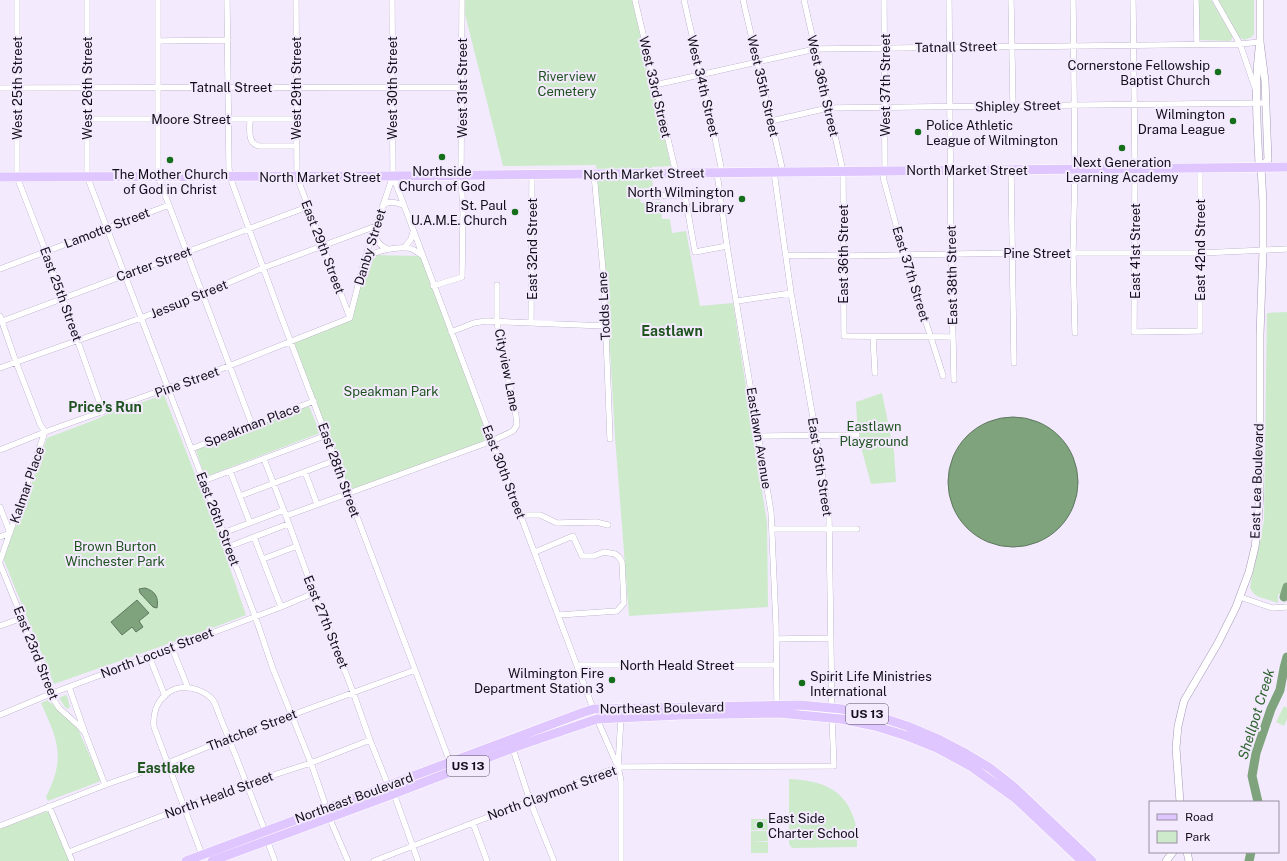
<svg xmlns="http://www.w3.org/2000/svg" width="1287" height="861" font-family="'Public Sans',sans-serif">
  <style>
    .green { fill: #cdeacb }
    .water { fill: #7fa47d; stroke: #5f775f }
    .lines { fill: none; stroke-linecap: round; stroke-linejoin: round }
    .river { stroke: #7fa47d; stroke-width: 9 }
    .minor-casing { stroke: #a699b7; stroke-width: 6 }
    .tertiary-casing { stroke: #a699b7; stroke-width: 8 }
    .primary-casing { stroke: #fff; stroke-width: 10 }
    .minor { stroke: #fff; stroke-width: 5.5 }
    .tertiary { stroke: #fff; stroke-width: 7 }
    .primary { stroke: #e0c6fe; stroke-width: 9 }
    .poi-dot { fill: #146e1a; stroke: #f3eafe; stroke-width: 1.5 }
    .labels { text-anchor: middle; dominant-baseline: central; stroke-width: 4; stroke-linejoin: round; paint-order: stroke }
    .shield { fill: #f3eafe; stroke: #56505e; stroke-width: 1 }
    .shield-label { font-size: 12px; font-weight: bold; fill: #130e19 }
    .street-label { font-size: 13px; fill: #130e19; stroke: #f3eafe }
    .poi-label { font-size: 13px; fill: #130e19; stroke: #f3eafe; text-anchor: end }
    .park-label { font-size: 13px; fill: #1e521e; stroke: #f3eafe }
    .neighbourhood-label { font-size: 14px; font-weight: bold; fill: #1f541f; stroke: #f3eafe }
    .water-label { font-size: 14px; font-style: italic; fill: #306430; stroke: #f3eafe }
  </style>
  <rect width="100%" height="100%" fill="#f3eafe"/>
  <path class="green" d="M465 0H632L671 166 652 167 653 197 640 198 641 203 661 202 662 219H670L672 233 686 231 700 306 733 303 767 523 768 607 629 616 615 437 607 295 596 165 503 166 465 14Z
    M1198 0H1211L1232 36V39L1230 41 1200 40Z
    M1218 0H1254V34L1252 37 1244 40 1239 37Z
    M370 255 423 256 492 441 347 493 291 341 350 318Z
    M1287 312V595L1278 594V603L1259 597 1254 594 1250 588 1251 581 1258 551 1264 520 1267 313Z
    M882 393 894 452 896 482 871 484 858 436 856 402Z
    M164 395 218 533 246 615 202 632 54 684 3 558 28 494 47 438 92 421 117 410Z
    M309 406 320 433 205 477 196 450Z
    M65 695 67 696 70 707 68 709 65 707 59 698Z
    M48 700 78 729 101 781 48 801 46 797C66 757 58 741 41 703Z
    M1284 706 1287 708V719L1284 726 1276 722Z
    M789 779C817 780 843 787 853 816 857 825 857 837 857 847L792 848 789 844Z
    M48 811 69 861H0V829Z
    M751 819H767L768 830H751Z
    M751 831H768V841L751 842Z
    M751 842H768V853H751Z"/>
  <path class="water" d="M948 482a65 65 0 1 1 130 0a65 65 0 1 1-130 0Z
    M145 588C155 591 159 597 157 608L153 607 140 593 139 589Z
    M137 600 149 613 139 621 143 627 136 632 132 627 122 635 111 622Z"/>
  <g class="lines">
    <path class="river" d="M1284 597 1287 587
      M1258 802 1252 776 1256 753 1271 709 1280 690 1284 668 1287 657
      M1249 861 1251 852"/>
    <defs>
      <path id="minor" d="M17 0V177L46 252 103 412
        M87 0V176L255 616 273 669 311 763 332 824 348 861
        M158 0V176L252 425
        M227 0 229 168 230 177 279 311 450 762
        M296 0 297 177 350 318
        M635 0 676 173
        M684 0 712 123 722 172
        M743 0 783 172
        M804 0 843 171 844 336 953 337
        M884 0 885 171 883 177 904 254 941 369 943 376
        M949 0 951 253 954 380
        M1011 0 1013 106
        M1073 0 1075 170 1073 253 1075 333
        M1133 0 1135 169 1134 332 1200 331V168
        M1196 0 1197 45
        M1215 0 1240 44 1255 88
        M158 41 228 40
        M655 85 815 49 1240 44 1260 42
        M0 88 462 87
        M87 119H296
        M250 119C250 130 247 143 259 146H296
        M771 121 828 108 1266 103
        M1011 169 1014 363
        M717 173 727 246 771 512 776 625 777 706
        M594 174 604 281 610 439
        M393 176 597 719 618 767
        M685 196 695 252 727 246
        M655 197 665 195 685 196 720 195
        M383 205C390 201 395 202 403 205
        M374 232C376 240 379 246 388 249
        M404 248 411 239 413 232
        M786 255 844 256 1012 253H1200L1287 249
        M365 258C375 251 400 245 412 249 416 251 419 253 423 256
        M0 269 169 205
        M433 286 462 277 463 213 461 176 462 0
        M737 301 791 293
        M0 316 16 362 40 424 45 432 0 561
        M350 317 365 258 393 176 392 0
        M0 322 307 207
        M531 323 532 175
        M451 332 474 323 486 321 605 326
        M873 337 875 373
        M0 368 141 318 202 294 263 268 376 226
        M759 436 857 435
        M191 449 314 401
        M0 450 45 432 229 366 350 318
        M264 459 286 516 314 593 322 611 353 692 370 740 388 785
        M230 471 250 523
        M305 472 317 504
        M203 481 327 435
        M240 496 336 460
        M0 507 10 533
        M286 516 492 441 513 431 517 425 516 416 497 323V285
        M521 516 526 515H540L557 523 596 522 608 525
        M773 529H857
        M223 533 284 510
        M0 537 10 533
        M254 537 281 607
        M228 547 288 524
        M535 552 573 536 582 556H594L604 552 615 554 619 557 622 562 624 603 617 611 559 615
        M263 559 297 546
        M0 564 22 618 50 694 59 708 79 726 85 733
        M1240 597 1272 608 1287 607
        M0 626 22 618
        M776 639 831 638
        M172 648 188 688
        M149 656 165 696
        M578 665H776
        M69 687 85 733 105 785
        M0 715 50 694 281 607 314 593
        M621 717 618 767 621 781V861
        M513 749 530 801 554 861
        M394 794 418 861
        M49 806 72 861
        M473 823 487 861
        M0 826 105 785 168 763 229 738 415 670
        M267 840 275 861
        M69 852 185 807 246 784 311 763 370 740
        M202 855 154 727C151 701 172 680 198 690 204 692 209 696 213 700 216 705 218 712 220 717 225 729 230 742 235 754 245 780 255 805 265 831
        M374 861 618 767 834 766 832 718 829 517 816 435 791 293 774 172"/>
      <path id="tertiary" d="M1260 0V42L1265 81 1268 160 1261 167
        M1180 802 1176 748 1178 726 1184 701 1218 643 1236 607 1249 572 1255 547 1258 523 1260 492V335L1263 250V202L1261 167 1259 163C1257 123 1254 82 1260 42
        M1187 852 1189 861
        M1166 861 1173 852"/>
      <path id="primary" d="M0 177 393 176 1287 167
        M186 861 584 712 594 709 800 705 842 709 883 718 907 726 940 740 965 753 990 768 1013 786 1092 861
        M212 861 388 796 521 745 597 719 681 715 779 713 841 719 875 726 907 736 937 748 972 767 1015 798 1082 861"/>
    </defs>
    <use href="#minor" class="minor-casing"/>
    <use href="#tertiary" class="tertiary-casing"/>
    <use href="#primary" class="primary-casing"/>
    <use href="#minor" class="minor"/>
    <use href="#tertiary" class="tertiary"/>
    <use href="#primary" class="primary"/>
  </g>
  <g class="poi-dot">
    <circle cx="1218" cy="72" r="4"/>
    <circle cx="1233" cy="121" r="4"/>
    <circle cx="918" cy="132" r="4"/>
    <circle cx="1122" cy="148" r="4"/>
    <circle cx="442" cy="157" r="4"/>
    <circle cx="170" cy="160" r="4"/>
    <circle cx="742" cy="199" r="4"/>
    <circle cx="515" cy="212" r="4"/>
    <circle cx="612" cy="680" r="4"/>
    <circle cx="802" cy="683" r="4"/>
    <circle cx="760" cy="825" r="4"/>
  </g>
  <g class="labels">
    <g class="shield">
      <rect x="846" y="704" width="42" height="20" rx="3"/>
      <rect x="447" y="756" width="42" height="20" rx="3"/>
    </g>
    <g class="shield-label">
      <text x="867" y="714">US 13</text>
      <text x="468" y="766">US 13</text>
    </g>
    <g class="street-label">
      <text transform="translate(956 47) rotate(-1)">Tatnall Street</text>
      <text transform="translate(885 85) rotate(-90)">West 37th Street</text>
      <text transform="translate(703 86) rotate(77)">West 34th Street</text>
      <text transform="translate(763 86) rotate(77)">West 35th Street</text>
      <text transform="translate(823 86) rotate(77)">West 36th Street</text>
      <text x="231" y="87">Tatnall Street</text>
      <text transform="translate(655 87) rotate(77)">West 33rd Street</text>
      <text transform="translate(17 88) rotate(-90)">West 25th Street</text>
      <text transform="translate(87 88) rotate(-90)">West 26th Street</text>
      <text transform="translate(296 88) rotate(-90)">West 29th Street</text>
      <text transform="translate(392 88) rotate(-90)">West 30th Street</text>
      <text transform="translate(462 88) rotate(-90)">West 31st Street</text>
      <text transform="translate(1018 106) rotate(-1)">Shipley Street</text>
      <text x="191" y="119">Moore Street</text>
      <text x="967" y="170">North Market Street</text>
      <text transform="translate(644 174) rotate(-1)">North Market Street</text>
      <text x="320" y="177">North Market Street</text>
      <text transform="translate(107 228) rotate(-21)">Lamotte Street</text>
      <text transform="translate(323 247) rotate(69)">East 29th Street</text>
      <text transform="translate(370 247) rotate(-73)">Danby Street</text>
      <text transform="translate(532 249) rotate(-90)">East 32nd Street</text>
      <text transform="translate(1200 250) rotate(-90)">East 42nd Street</text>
      <text transform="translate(1135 251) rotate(-90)">East 41st Street</text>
      <text x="1037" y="253">Pine Street</text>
      <text transform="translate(843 254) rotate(-90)">East 36th Street</text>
      <text transform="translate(154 264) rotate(-20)">Carter Street</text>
      <text transform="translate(911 274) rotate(73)">East 37th Street</text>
      <text transform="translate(952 275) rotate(-91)">East 38th Street</text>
      <text transform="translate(61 294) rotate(70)">East 25th Street</text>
      <text transform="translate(189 299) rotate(-22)">Jessup Street</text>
      <text transform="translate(604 306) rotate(-93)">Todds Lane</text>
      <text transform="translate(507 370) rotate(79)">Cityview Lane</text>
      <text transform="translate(187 382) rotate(-20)">Pine Street</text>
      <text transform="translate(252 425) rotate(-21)">Speakman Place</text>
      <text transform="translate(759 438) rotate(81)">Eastlawn Avenue</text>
      <text transform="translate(820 467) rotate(81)">East 35th Street</text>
      <text transform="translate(339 470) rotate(70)">East 28th Street</text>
      <text transform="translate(504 472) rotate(69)">East 30th Street</text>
      <text transform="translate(1257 481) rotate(-88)">East Lea Boulevard</text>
      <text transform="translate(27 485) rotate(-71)">Kalmar Place</text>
      <text transform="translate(218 519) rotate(69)">East 26th Street</text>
      <text transform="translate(326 622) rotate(68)">East 27th Street</text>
      <text transform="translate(36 653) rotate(68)">East 23rd Street</text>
      <text transform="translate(157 653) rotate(-21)">North Locust Street</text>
      <text x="677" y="665">North Heald Street</text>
      <text transform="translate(662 708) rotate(-1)">Northeast Boulevard</text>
      <text transform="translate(252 730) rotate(-21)">Thatcher Street</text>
      <text transform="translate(552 793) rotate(-20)">North Claymont Street</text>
      <text transform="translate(219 795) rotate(-20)">North Heald Street</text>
      <text transform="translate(354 798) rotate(-20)">Northeast Boulevard</text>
    </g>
    <g class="poi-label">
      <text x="1210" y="65">Cornerstone Fellowship<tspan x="1210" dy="15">Baptist Church</tspan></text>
      <text x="1225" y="114">Wilmington<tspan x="1225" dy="15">Drama League</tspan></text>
      <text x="926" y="125" text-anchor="start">Police Athletic<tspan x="926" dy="15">League of Wilmington</tspan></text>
      <text x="1122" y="162" text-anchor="middle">Next Generation<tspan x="1122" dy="15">Learning Academy</tspan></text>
      <text x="442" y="171" text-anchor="middle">Northside<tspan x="442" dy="15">Church of God</tspan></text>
      <text x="170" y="174" text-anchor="middle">The Mother Church<tspan x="170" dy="15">of God in Christ</tspan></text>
      <text x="734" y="192">North Wilmington<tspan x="734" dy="15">Branch Library</tspan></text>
      <text x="507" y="205">St. Paul<tspan x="507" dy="15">U.A.M.E. Church</tspan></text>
      <text x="604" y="673">Wilmington Fire<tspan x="604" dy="15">Department Station 3</tspan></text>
      <text x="810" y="676" text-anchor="start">Spirit Life Ministries<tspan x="810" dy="15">International</tspan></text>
      <text x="768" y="818" text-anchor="start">East Side<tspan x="768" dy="15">Charter School</tspan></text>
    </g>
    <g class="park-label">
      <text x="567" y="76">Riverview<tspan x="567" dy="15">Cemetery</tspan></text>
      <text x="391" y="391">Speakman Park</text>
      <text x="874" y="426">Eastlawn<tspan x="874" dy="15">Playground</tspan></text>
      <text x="115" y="546">Brown Burton<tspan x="115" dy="15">Winchester Park</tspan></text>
    </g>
    <g class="neighbourhood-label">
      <text x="672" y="331">Eastlawn</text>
      <text x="105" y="407">Price’s Run</text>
      <text x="166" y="768">Eastlake</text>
    </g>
    <g class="water-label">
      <text transform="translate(1256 714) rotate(-73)">Shellpot Creek</text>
    </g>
  </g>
  <rect x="1149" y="801" width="130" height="52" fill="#f3eafe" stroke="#9992a2"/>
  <rect x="1157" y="814" width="20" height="6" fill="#e0c6fe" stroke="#9992a2"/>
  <text x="1185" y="821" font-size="12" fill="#130e19">Road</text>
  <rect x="1157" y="831" width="20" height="12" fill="#cdeacb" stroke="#9992a2"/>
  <text x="1185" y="841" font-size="12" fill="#130e19">Park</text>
</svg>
